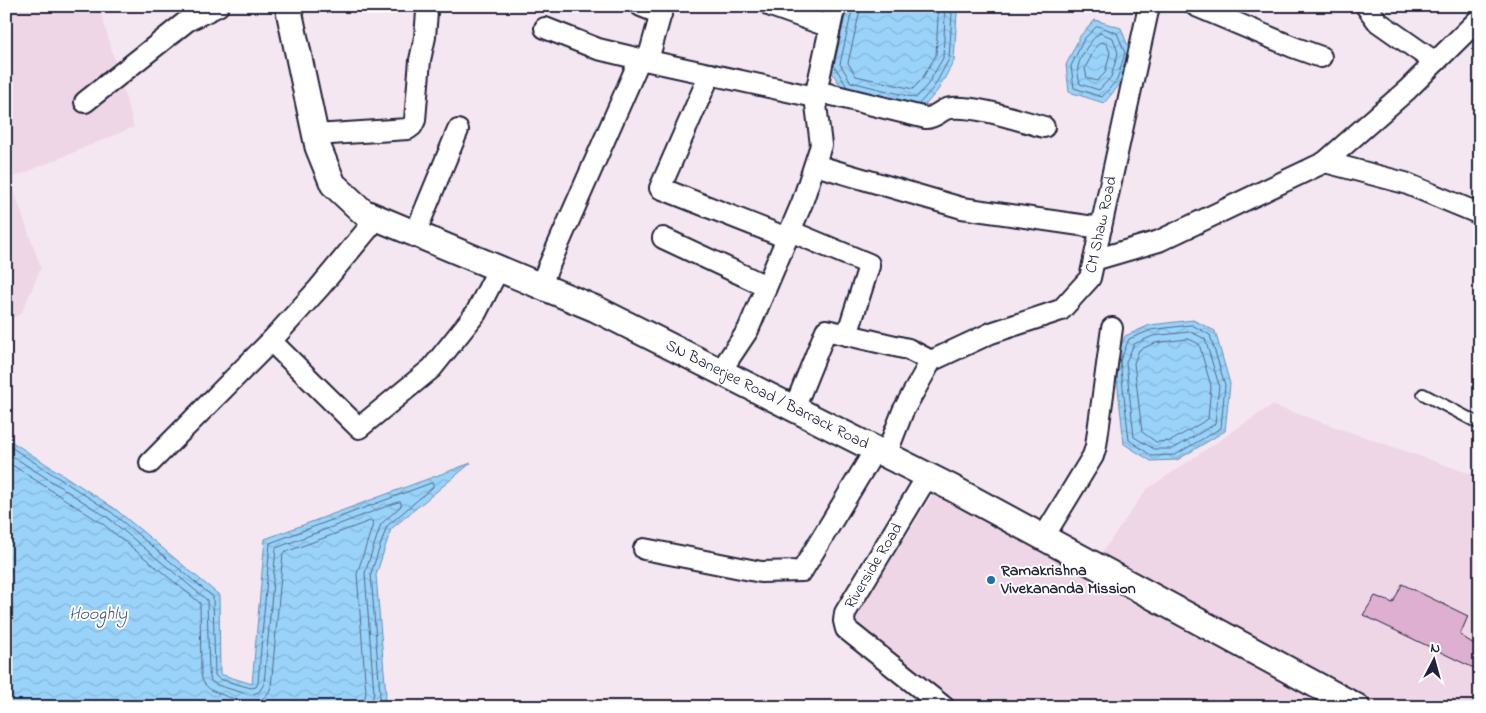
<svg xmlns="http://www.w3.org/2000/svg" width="1486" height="713" font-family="'Indie Flower',sans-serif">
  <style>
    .built { fill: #eed6e7 }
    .water { fill: url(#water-waves); stroke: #6a8cae }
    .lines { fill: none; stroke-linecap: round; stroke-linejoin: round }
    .shore { stroke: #526987; stroke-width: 1 }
    .building { fill: #deafd0; stroke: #22223b }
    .service-casing { stroke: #22223b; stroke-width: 14 }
    .minor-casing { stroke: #22223b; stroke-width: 24 }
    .tertiary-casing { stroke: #22223b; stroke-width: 29 }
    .service { stroke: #fff; stroke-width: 10 }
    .minor { stroke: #fff; stroke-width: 20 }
    .tertiary { stroke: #fff; stroke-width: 25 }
    .poi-dot { fill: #1f6fb2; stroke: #fff; stroke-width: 2 }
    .labels { text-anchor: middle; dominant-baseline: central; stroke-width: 4; stroke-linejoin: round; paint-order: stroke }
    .street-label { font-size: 16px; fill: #22223b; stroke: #fff }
    .poi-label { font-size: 16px; font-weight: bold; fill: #22223b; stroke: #fff; text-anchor: start }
    .water-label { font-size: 18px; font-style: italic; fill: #465774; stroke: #fff }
  </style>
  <defs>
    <pattern id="water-waves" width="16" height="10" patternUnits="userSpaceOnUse" patternTransform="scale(1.25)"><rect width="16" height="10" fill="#9ad3fa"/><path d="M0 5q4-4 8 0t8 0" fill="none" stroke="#84b5d7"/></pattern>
  </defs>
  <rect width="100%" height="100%" fill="#f5e7f1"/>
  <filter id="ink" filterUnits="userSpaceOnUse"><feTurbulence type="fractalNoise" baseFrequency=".02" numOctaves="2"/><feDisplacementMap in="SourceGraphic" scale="10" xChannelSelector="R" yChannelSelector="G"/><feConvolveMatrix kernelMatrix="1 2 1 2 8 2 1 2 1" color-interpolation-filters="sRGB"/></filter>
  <g filter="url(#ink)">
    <path class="built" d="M6 6H99L134 127 10 179 41 268 21 314 6 321Z
      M1272 405 1480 477V707H1385L1101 554 1146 490Z
      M937 488 1221 643 1330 707H958L860 629 857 617 862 606Z"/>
    <path class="water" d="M843 6H953L957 13 954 61 938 90 921 110 845 93 828 66Z
      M1095 20 1121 28 1130 52 1122 82 1104 103 1069 92 1066 65 1080 36Z
      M1193 320 1215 331 1230 384 1225 431 1177 460 1151 461 1124 444 1115 360 1125 336 1150 325Z
      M6 438 114 508 219 595 220 674 252 684 265 539 471 463 391 529 376 575 386 695 381 707H6Z"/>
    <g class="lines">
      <path class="shore" d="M853 6 840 64 851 82 916 98 928 84 943 58 945 16 943 6
        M861 6 848 63 856 76 913 89 922 79 936 55 938 17 936 6
        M845 16 834 65 847 87
        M1098 26 1117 33 1125 53 1117 80 1102 97 1074 88 1071 66 1084 39 1096 27Z
        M1100 33 1113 38 1118 53 1111 77 1099 90 1080 84C1079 79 1077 72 1078 67 1079 58 1092 37 1100 33Z
        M1101 42 1107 44 1110 53 1105 73 1097 81 1087 78 1085 68 1096 47Z
        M918 105 934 87 949 59 952 14 949 6
        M1192 325 1210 335 1225 385 1221 428 1175 455 1152 456 1129 440 1120 361 1129 339 1151 330Z
        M1191 332 1205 339 1219 385 1215 424 1173 449H1154L1134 437 1126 362 1134 344 1153 336Z
        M1189 339 1199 344 1211 386 1208 419 1171 441 1156 442 1142 432 1134 363 1139 350 1155 343Z
        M6 444 111 512 213 597 215 675 219 679 251 688 256 687 258 683 270 543 431 483 433 484V487L387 526 371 573 380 694 377 707
        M6 452 107 517 207 600 209 673 211 681 217 685 250 695 259 692 264 684 276 548 398 502H401V506L381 524 365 573 374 693 370 707
        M6 461 103 524 200 603 201 674C202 682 206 687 213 691 231 698 262 713 271 687L283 553 370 521H372L373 524 357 574 366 692 363 707"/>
    </g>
    <path class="building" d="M1402 584 1468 616 1460 635 1474 644 1480 631V671L1363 615 1375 596 1393 603Z"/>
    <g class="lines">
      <defs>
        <path id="service" d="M1423 394 1480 424"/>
        <g id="minor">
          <path d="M641 6 661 14"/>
          <path d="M771 6 830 27"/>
          <path d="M1196 6 1293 47 1321 57"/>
          <path d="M1366 6 1378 22 1435 62"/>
          <path d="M545 28 598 49 640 59"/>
          <path d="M648 60 663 6"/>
          <path d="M710 74 660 188 787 238"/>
          <path d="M816 91 926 118C936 118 942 108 951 108 979 106 1017 120 1044 127"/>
          <path d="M85 102 187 21 218 6"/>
          <path d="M315 135 408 129 412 126 415 120 420 60 425 37 427 12"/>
          <path d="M1325 162 1405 183 1480 214"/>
          <path d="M815 165 962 208 1101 228"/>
          <path d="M790 231 869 264V266L847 335"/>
          <path d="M415 234 458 130"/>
          <path d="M663 238 766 286"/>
          <path d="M1094 260 1159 241 1325 162 1407 90 1480 18"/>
          <path d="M540 286 640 59 815 97 833 14 837 6"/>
          <path d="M271 341 359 428 432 368 476 313 499 268"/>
          <path d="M720 372 748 330 802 203 821 145 815 97"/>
          <path d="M794 409 826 330 908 349 931 361"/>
          <path id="s1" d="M886 455 903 411 931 361 991 333 1061 310 1090 278 1149 6"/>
          <path d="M150 463 271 341 319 288 377 218"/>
          <path d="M928 475 845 613 844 621 846 629 944 707"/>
          <path d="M1043 538 1093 456 1096 446 1112 328"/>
          <path d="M644 549 761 572 802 571 875 450"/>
        </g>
        <g id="tertiary">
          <path id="s2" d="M288 6 318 147 333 184 363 212 596 309 952 488 1357 707"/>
        </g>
      </defs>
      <use href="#service" class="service-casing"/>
      <use href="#minor" class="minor-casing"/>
      <use href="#tertiary" class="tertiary-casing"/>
      <use href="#service" class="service"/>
      <use href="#minor" class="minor"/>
      <use href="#tertiary" class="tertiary"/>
    </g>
  </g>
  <circle class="poi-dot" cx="991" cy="580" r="5"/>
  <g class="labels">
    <g class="street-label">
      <text stroke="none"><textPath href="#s1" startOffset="342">CM Shaw Road</textPath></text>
      <text stroke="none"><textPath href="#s2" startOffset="669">SN Banerjee Road / Barrack Road</textPath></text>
      <text transform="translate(874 566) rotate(-59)">Riverside Road</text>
    </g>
    <g class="poi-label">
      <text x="1001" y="571">Ramakrishna<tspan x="1001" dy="18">Vivekananda Mission</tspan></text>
    </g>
    <g class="water-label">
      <text x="98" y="615">Hooghly</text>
    </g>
  </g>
  <rect width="1486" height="713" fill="none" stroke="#fff" stroke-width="25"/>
  <rect x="12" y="12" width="1461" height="688" fill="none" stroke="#22223b" stroke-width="2" filter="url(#ink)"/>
  <g transform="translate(1434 660) rotate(6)" stroke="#ffffff" stroke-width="4" paint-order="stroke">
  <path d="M0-4L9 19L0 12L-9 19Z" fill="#22223b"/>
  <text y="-8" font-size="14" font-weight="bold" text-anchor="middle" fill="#22223b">N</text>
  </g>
</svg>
